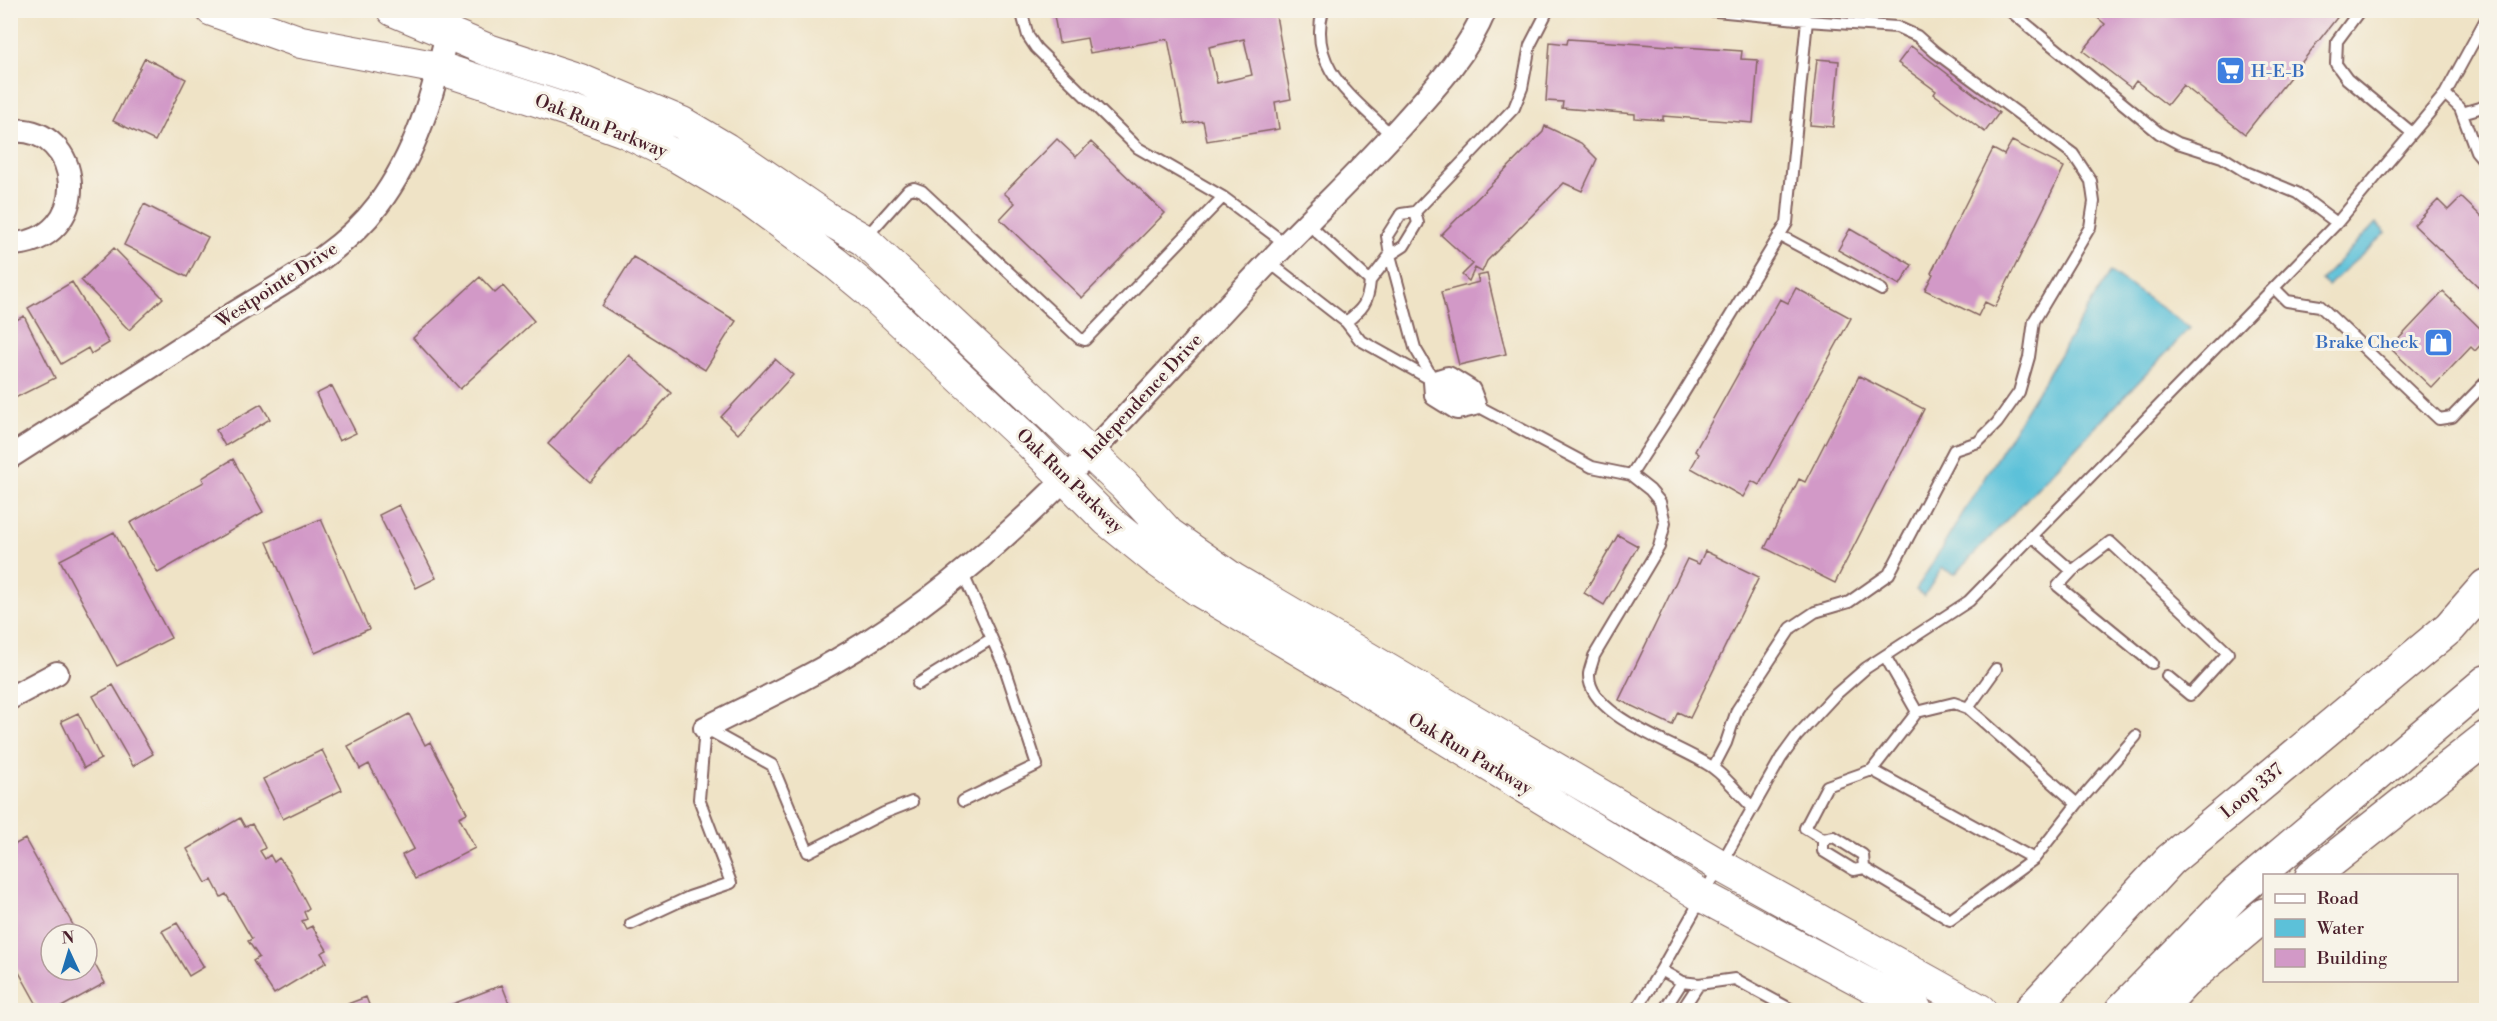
<svg xmlns="http://www.w3.org/2000/svg" width="2497" height="1021" font-family="'Libre Bodoni',serif">
  <style>
    .water { fill: #5cc1d9; stroke: #537082; stroke-width: 1.5 }
    .building { fill: #d299c7; fill-rule: evenodd }
    .lines { fill: none; stroke-linecap: round; stroke-linejoin: round }
    .lane-casing { stroke: #846461; stroke-width: 14 }
    .street-casing { stroke: #846461; stroke-width: 26 }
    .secondary-casing { stroke: #846461; stroke-width: 34 }
    .primary-casing { stroke: #846461; stroke-width: 36 }
    .lane { stroke: #fff; stroke-width: 10 }
    .street { stroke: #fff; stroke-width: 22 }
    .secondary { stroke: #fff; stroke-width: 32 }
    .primary { stroke: #fff; stroke-width: 33 }
    .labels { text-anchor: middle; dominant-baseline: central; stroke-width: 6; stroke-linejoin: round; paint-order: stroke }
    .shop-label { font-size: 18px; fill: #366cbe; stroke: #f7f3e8; text-anchor: start }
    .street-label { font-size: 18px; fill: #4a1f2b; stroke: #f7f3e8 }
  </style>
  <rect width="100%" height="100%" fill="#f7f3e8"/>
  <filter id="ink" filterUnits="userSpaceOnUse"><feTurbulence type="fractalNoise" baseFrequency=".0167" numOctaves="2"/><feDisplacementMap in="SourceGraphic" scale="12" xChannelSelector="R" yChannelSelector="G"/><feConvolveMatrix kernelMatrix="1 2 1 2 8 2 1 2 1" color-interpolation-filters="sRGB"/></filter>
  <filter id="wash" filterUnits="userSpaceOnUse"><feTurbulence type="fractalNoise" baseFrequency=".008" numOctaves="4" result="noise"/><feDisplacementMap in="SourceGraphic" scale="24" xChannelSelector="R" yChannelSelector="G"/><feGaussianBlur stdDeviation="1.35" result="paint"/><feColorMatrix in="noise" values="0 0 0 0 0 0 0 0 0 0 0 0 0 0 0 0 0 1.4 0 .05"/><feComposite in="paint" operator="in"/></filter>
  <g filter="url(#wash)">
    <rect width="100%" height="100%" fill="#efe3c6"/>
    <path class="water" d="M2376 223 2386 233C2367 252 2346 267 2328 286L2321 280Z
      M2110 272 2190 328 1955 574 1942 568 1924 596 1916 590Z"/>
    <g id="blocks">
      <path class="building" d="M1053 10H1111L1112 15 1134 10H1275L1291 99 1275 102 1279 129 1207 141 1203 121 1184 124 1168 39 1090 53 1087 38 1059 43ZM1244 39 1252 75 1217 83 1209 47Z
        M2088 10H2343L2245 134 2183 85 2167 105 2136 81 2131 88 2083 51 2105 24Z
        M1568 39 1742 51 1741 59 1758 60 1753 123 1663 116V120L1635 118V114L1562 108 1563 102 1546 101 1550 42 1567 44Z
        M1911 46 1999 113 1985 132 1934 94 1936 91 1898 63Z
        M145 58 186 79 155 141 113 121Z
        M1817 59 1839 61 1833 127 1810 125Z
        M1545 126 1581 143 1597 159 1582 191 1564 183 1487 261 1482 272 1475 268 1469 281 1462 275 1473 264 1441 235 1543 132Z
        M1057 139 1076 157 1091 142 1165 213 1082 298 1000 219 1015 203 1004 193Z
        M2012 141 2064 167 1995 307 1985 302 1978 316 1925 290 1933 274 1931 273 1993 149 2004 155Z
        M2461 197 2486 221V294L2414 225 2438 200 2448 210Z
        M144 204 208 237 187 277 124 245Z
        M1850 229 1912 265 1900 285 1838 250Z
        M114 248 163 298 129 330 81 280Z
        M633 257 736 321 705 370 602 306Z
        M1487 274 1506 354 1459 365 1441 292 1479 282 1477 276Z
        M480 277 495 293 503 286 534 321 460 389 413 338Z
        M72 282 109 343 91 354 88 348 61 364 28 308Z
        M1796 288 1851 318 1759 485 1752 481 1743 497 1691 468 1699 454 1695 451 1780 299 1788 303Z
        M2443 292 2486 334V339L2475 351 2471 347 2432 388 2390 348Z
        M24 316 55 378 13 399 10 393V323Z
        M629 355 671 393 590 482 548 444Z
        M775 359 793 375 738 434 721 417Z
        M1859 376 1924 409 1835 583 1765 548 1799 479 1805 482Z
        M332 386 356 433 339 441 316 394Z
        M261 404 270 419 225 446 216 430Z
        M233 459 263 512 158 573 130 523 204 482 202 478Z
        M399 505 436 578 416 588 379 515Z
        M321 519 369 629 315 653 267 542Z
        M114 532 171 638 117 666 60 560Z
        M1618 535 1638 546 1604 605 1584 593Z
        M1705 551 1759 577 1690 718 1678 712 1672 725 1619 700 1687 559 1699 564Z
        M113 685 153 754 133 766 93 696Z
        M78 713 101 759 84 768 61 721Z
        M409 714 425 745 430 742 467 813 459 817 475 848 415 879 402 855 414 849 369 764 360 769 348 746Z
        M322 750 342 790 283 819 263 779Z
        M240 818 245 827 252 824 260 837 265 848 260 851 265 859 270 855 274 862 279 858 289 870 309 908 304 912 307 919 302 921 306 929 312 926 327 950 321 953 327 962 274 994 253 961 259 957 248 941 252 939 226 894 221 897 212 880 206 883 187 849Z
        M25 839 78 934H51V970H87V950L105 983 56 1010H40L10 956V847Z
        M177 923 204 967 189 976 162 931Z
        M502 985 511 1008 504 1010H437Z
        M366 997 371 1010H332Z"/>
    </g>
  </g>
  <g filter="url(#ink)">
    <use href="#blocks" fill-opacity="0" stroke="#846461" stroke-width="1.5"/>
    <g class="lines">
      <defs>
        <path id="lane" d="M1021 10 1028 36 1036 48 1138 148 1223 197 1286 244
          M1323 10C1307 69 1356 99 1392 136
          M2009 10 2159 133 2178 143 2222 157 2246 172 2297 193 2337 223
          M2360 10 2337 41 2336 64 2347 79 2411 132
          M2445 94 2460 108 2476 151 2486 163
          M2462 113 2486 106
          M1415 212 1514 108 1522 88 1530 45 1548 10
          M1415 212 1418 223 1404 246 1390 255 1387 236 1401 214Z
          M1779 235 1882 290
          M866 237 908 190 914 188 922 191 1079 338 1085 340 1223 197
          M1269 262 1346 322C1363 309 1368 303 1370 281L1307 223
          M2274 288 2287 301 2320 306 2439 419 2452 417 2486 382
          M1346 322 1360 340 1435 382 1415 348 1390 255 1370 281
          M1474 404 1592 467 1631 475 1675 407 1787 223 1807 20 1706 10
          M1631 475 1650 490 1660 502 1665 523 1659 547 1594 656C1593 661 1590 668 1589 674 1587 718 1684 746 1713 768 1728 779 1740 795 1752 807
          M2032 536 2072 571 2110 542 2228 653 2190 695 2167 676
          M2072 571 2058 586 2152 663
          M962 572 1005 668 1037 765 963 801
          M1885 656 1917 712 1954 703 1968 708 2077 804 2034 859 1872 770 1917 712
          M918 684 991 639
          M1968 708 1996 669
          M1713 768 1726 743 1737 710 1791 628 1815 612 1849 602 1889 574 1954 450 1978 442 1997 423 2019 392 2029 357 2034 321 2090 227 2094 202 2091 181 2073 154 1935 52 1917 36 1897 27 1807 21
          M2077 804 2136 736
          M1823 839V851L1854 870 1864 868 1950 920 2034 859
          M1864 868 1863 855 1834 837 1823 839 1805 828 1827 786 1872 770
          M631 924 689 897 731 883 699 799 705 728 772 765 808 852 884 813 912 802
          M1636 1010 1661 970
          M1664 1010 1682 982
          M1682 1010 1699 984
          M1792 1010 1735 979 1699 984 1682 982 1661 970 1781 758 1797 736 1834 696 1866 668 1969 601 2337 223 2445 94 2486 19"/>
        <path id="street" d="M10 131C85 123 95 243 10 244
          M1448 378 1469 391 1474 404 1457 408 1436 395 1435 382Z
          M10 457C85 409 159 362 233 314 283 283 342 253 378 205 416 154 433 95 447 33
          M10 698 57 673
          M705 728C759 701 815 675 867 642 1031 538 1153 381 1287 243 1327 202 1369 162 1407 119 1437 86 1468 52 1485 10"/>
        <path id="secondary" d="M212 10 301 42 439 68 564 109 624 131 678 157 746 197 835 263 870 292 1029 442 1107 520 1156 560 1198 590 1347 678 1704 897 1916 1010
          M393 10 488 50 580 80 682 123 726 149 828 219 864 240 1124 485 1169 534 1233 579 1721 866 1980 1010"/>
        <path id="primary" d="M2312 876 2486 738
          M2031 1010 2170 860 2450 627 2486 586
          M2122 1010 2236 893 2486 682
          M2158 1010 2184 982 2264 915"/>
      </defs>
      <use href="#lane" class="lane-casing"/>
      <use href="#street" class="street-casing"/>
      <use href="#secondary" class="secondary-casing"/>
      <use href="#primary" class="primary-casing"/>
      <use href="#lane" class="lane"/>
      <use href="#street" class="street"/>
      <use href="#secondary" class="secondary"/>
      <use href="#primary" class="primary"/>
    </g>
  </g>
  <defs>
    <symbol id="supermarket-square" viewBox="-11 -11 22 22"><rect x="-9" y="-9" width="18" height="18" rx="4" fill="#3f7fe0" stroke="#f7f3e8"/><path d="M-6-5.5h2.5l.6 2H6L4.5 2H-2.5L-4.4-4H-6ZM-1.5 3.2a1.3 1.3 0 1 0 .1 0ZM3 3.2a1.3 1.3 0 1 0 .1 0Z" fill="#fff"/></symbol>
    <symbol id="shop-square" viewBox="-11 -11 22 22"><rect x="-9" y="-9" width="18" height="18" rx="4" fill="#3f7fe0" stroke="#f7f3e8"/><path d="M-5-2.5h2.3a2.7 3.5 0 0 1 5.4 0H5L5.5 6h-11ZM-1.5-2.5h3a1.5 2.3 0 0 0-3 0Z" fill="#fff"/></symbol>
  </defs>
  <g fill-rule="evenodd">
    <use href="#supermarket-square" x="2214" y="54" width="33" height="33"/>
    <use href="#shop-square" x="2422" y="326" width="33" height="33"/>
  </g>
  <g class="labels">
    <g class="shop-label">
      <text x="2251" y="71">H-E-B</text>
      <text x="2418" y="342" text-anchor="end">Brake Check</text>
    </g>
    <g class="street-label">
      <text transform="translate(601 126) rotate(22)">Oak Run Parkway</text>
      <text transform="translate(277 285) rotate(-33)">Westpointe Drive</text>
      <text transform="translate(1143 397) rotate(-47)">Independence Drive</text>
      <text transform="translate(1070 481) rotate(44)">Oak Run Parkway</text>
      <text transform="translate(1470 754) rotate(31)">Oak Run Parkway</text>
      <text transform="translate(2252 791) rotate(-40)">Loop 337</text>
    </g>
  </g>
  <rect width="2497" height="1021" fill="none" stroke="#f7f3e8" stroke-width="36"/>
  <rect x="2263" y="874" width="195" height="108" fill="#f7f3e8" stroke="#b29e9c" stroke-width="1.5"/>
  <rect x="2275" y="894" width="30" height="9" fill="#ffffff" stroke="#b29e9c" stroke-width="1.5"/>
  <text x="2317" y="904" font-size="18" fill="#4a1f2b">Road</text>
  <rect x="2275" y="919" width="30" height="18" fill="#5cc1d9" stroke="#b29e9c" stroke-width="1.5"/>
  <text x="2317" y="934" font-size="18" fill="#4a1f2b">Water</text>
  <rect x="2275" y="949" width="30" height="18" fill="#d299c7" stroke="#b29e9c" stroke-width="1.5"/>
  <text x="2317" y="964" font-size="18" fill="#4a1f2b">Building</text>
  <g transform="translate(69 952) rotate(356)"><circle r="28" fill="#f7f3e8" stroke="#b29e9c" stroke-width="1.5"/>
  <path d="M0-4.5L10 22L0 15L-10 22Z" fill="#1f6fb2"/>
  <text y="-9" font-size="16" font-weight="bold" text-anchor="middle" fill="#4a1f2b">N</text>
  </g>
</svg>
